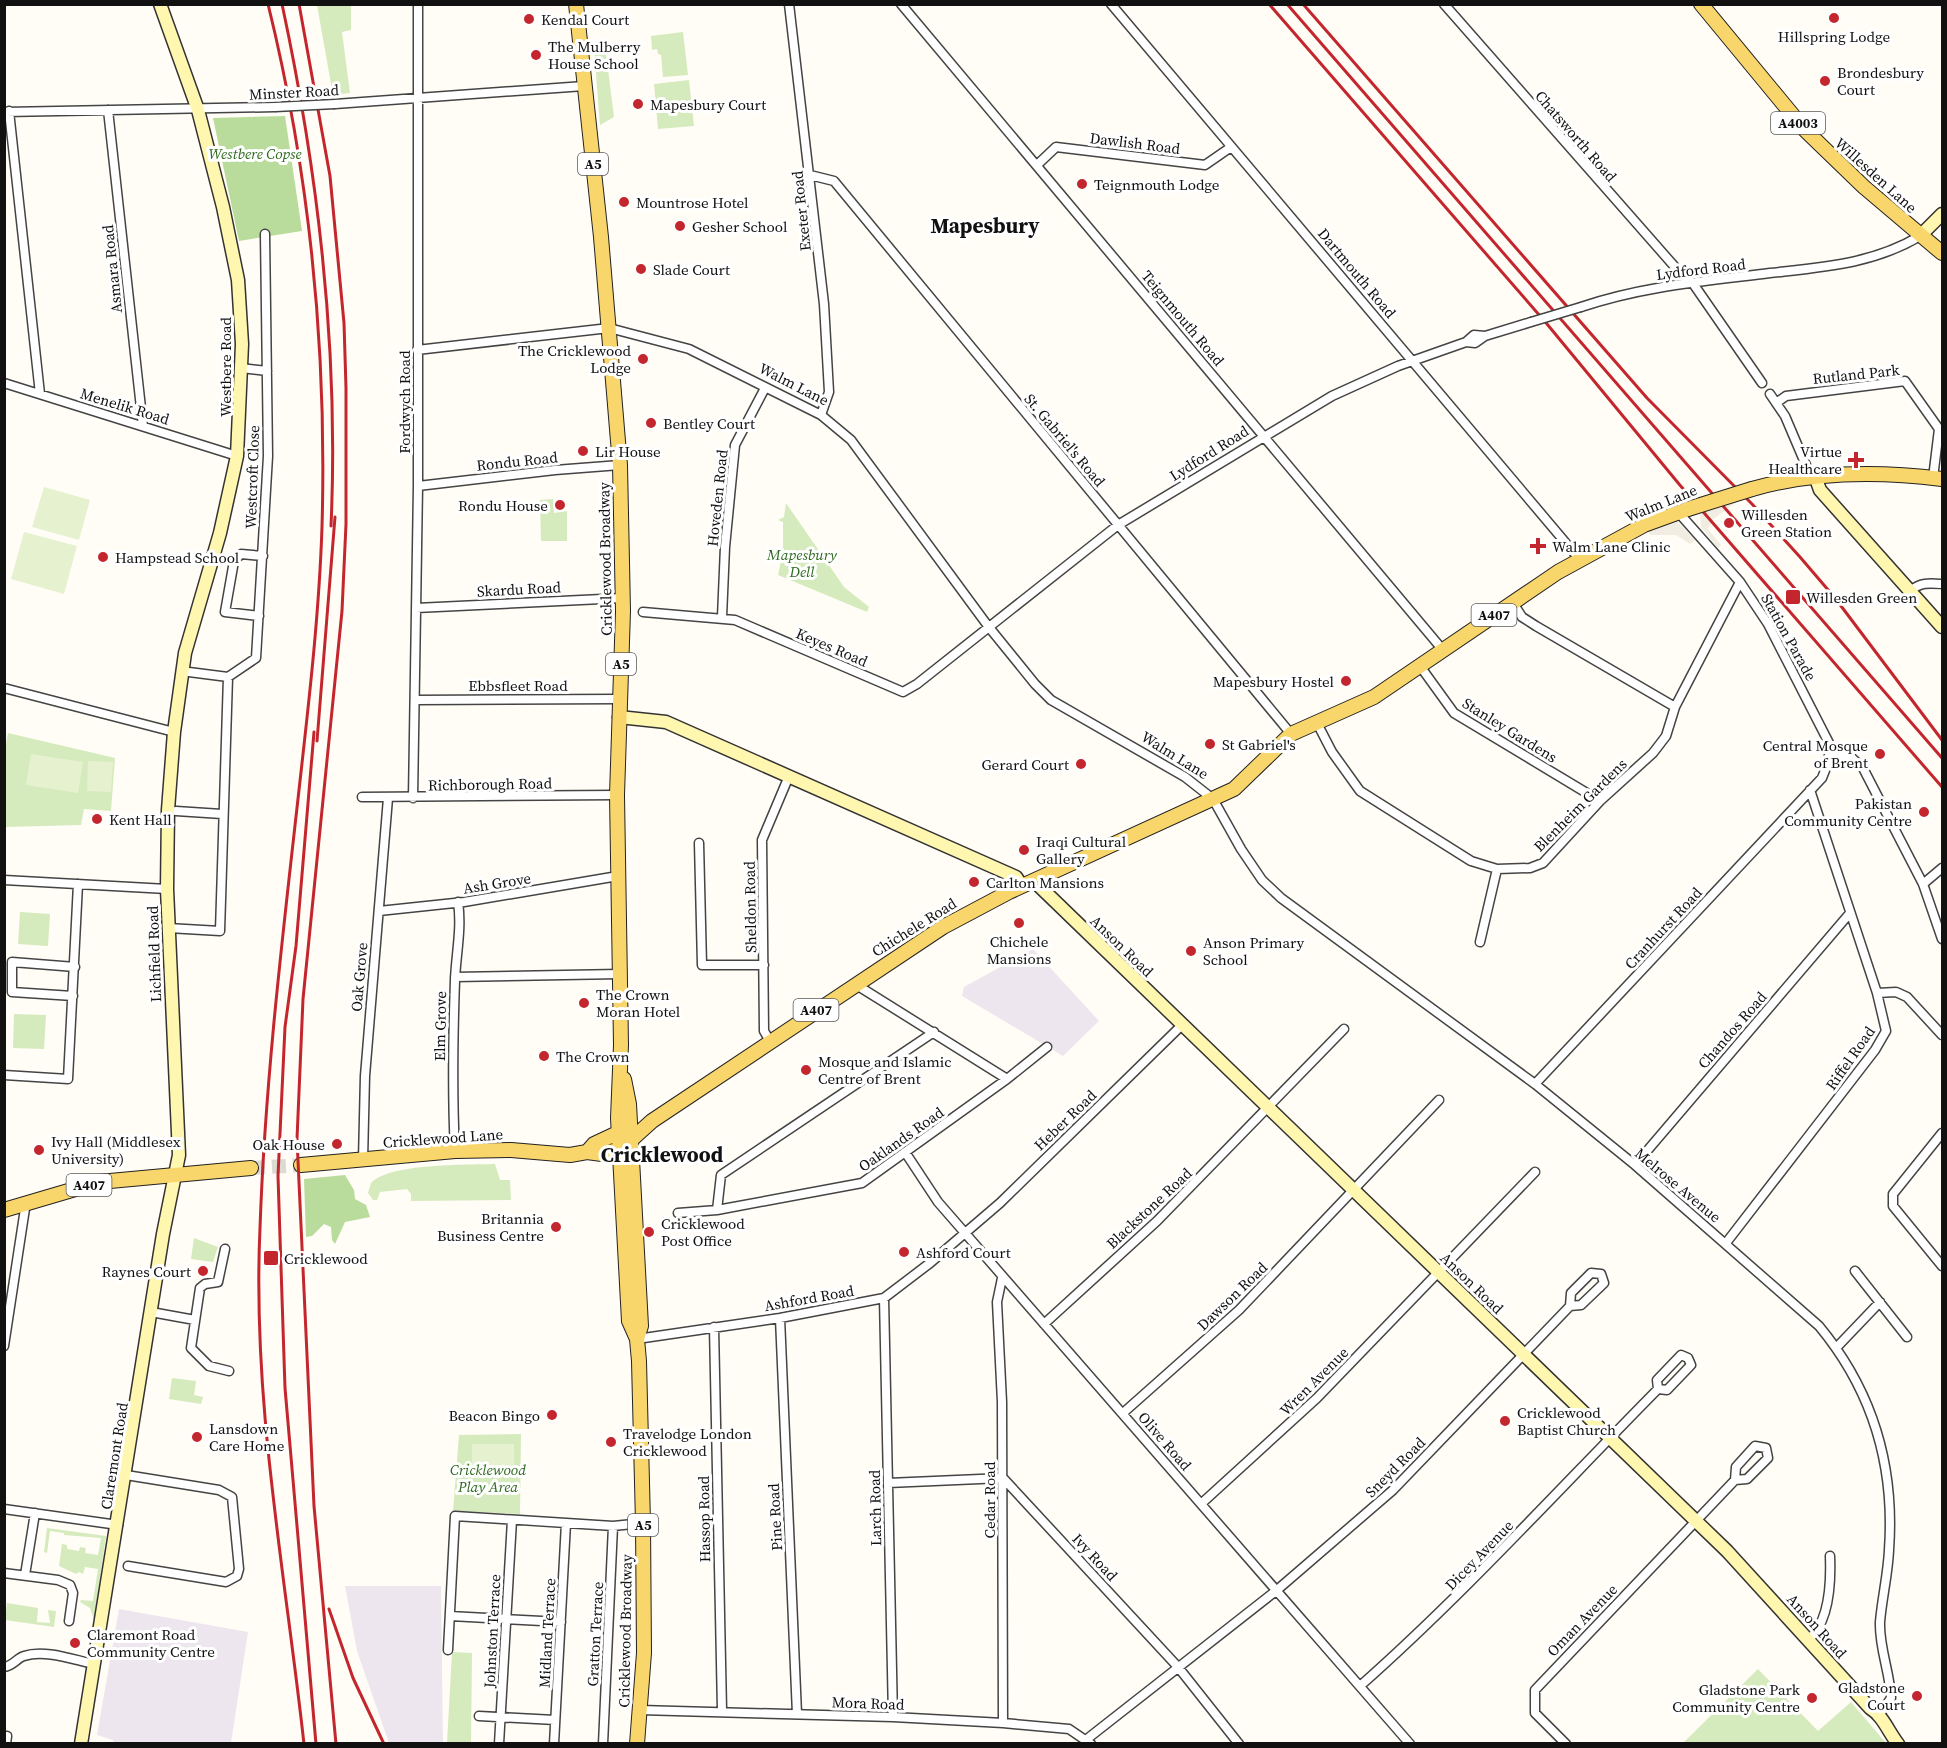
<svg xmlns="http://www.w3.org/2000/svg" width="1947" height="1748" font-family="'Source Serif 4',serif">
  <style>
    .industrial { fill: #eee6ef }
    .green { fill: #d5ebbd }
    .forest { fill: #b9dc9c }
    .pitch { fill: #e6f2cf }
    .plaza { fill: #f1ede2 }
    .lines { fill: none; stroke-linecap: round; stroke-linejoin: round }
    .primary-tunnel { stroke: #dbdad3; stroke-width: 14; stroke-dasharray: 14 7; stroke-linecap: butt }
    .street-casing { stroke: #444; stroke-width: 11 }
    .secondary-casing { stroke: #333; stroke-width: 15 }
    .primary-casing { stroke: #222; stroke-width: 16 }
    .street { stroke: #fff; stroke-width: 8 }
    .secondary { stroke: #fff6b0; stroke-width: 12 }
    .primary { stroke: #f9d66b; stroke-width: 14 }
    .rail { stroke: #c4262e; stroke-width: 3 }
    .street-bridge-casing { stroke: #444; stroke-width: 11; stroke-linecap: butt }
    .primary-bridge-casing { stroke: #222; stroke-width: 16; stroke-linecap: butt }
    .street-bridge { stroke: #fff; stroke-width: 8 }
    .primary-bridge { stroke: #f9d66b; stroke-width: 14 }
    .poi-dot { fill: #c4262e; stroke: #fff; stroke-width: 2 }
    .labels { text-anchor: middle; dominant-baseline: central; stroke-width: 6; stroke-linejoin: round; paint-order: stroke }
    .shield { fill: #fff; stroke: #585858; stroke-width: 1.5 }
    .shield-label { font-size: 14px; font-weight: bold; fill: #111 }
    .poi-label { font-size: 15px; fill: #111; stroke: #fff; text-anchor: start }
    .street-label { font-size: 15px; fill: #111; stroke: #fff }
    .park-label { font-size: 15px; font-style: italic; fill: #2f6b1f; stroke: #fff }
    .district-label { font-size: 21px; font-weight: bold; fill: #111; stroke: #fff }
  </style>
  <rect width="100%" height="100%" fill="#fffdf5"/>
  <path class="industrial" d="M1033 949 1099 1021 1063 1056 962 996 964 987Z
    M345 1586H441L443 1743H389L357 1651Z
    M119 1609 248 1632 231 1743H113V1740L97 1735Z"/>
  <path class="green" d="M317 5H351V30L342 32 350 93 333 95Z
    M683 32 688 75 663 77 661 55 658 54 657 49 652 50 651 36Z
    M594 48 603 50 606 54 614 117 600 125Z
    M689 80 694 126 658 129 654 84Z
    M553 499 554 513 567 511V541H541L540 500Z
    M786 503 844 587 869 607 867 612 778 575 783 552V522L778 520 784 517Z
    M8 733 115 758 111 811 84 809 81 825 5 827 4 755Z
    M20 912 50 914 48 946 18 944Z
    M14 1014 46 1015 44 1049 13 1048Z
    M495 1164 500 1180H510L511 1200 411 1201V1194L407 1189 380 1192 377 1200H373L368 1193 371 1183C389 1163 467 1165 495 1164Z
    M194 1238 218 1247 213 1262 191 1259Z
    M172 1378 196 1381 194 1395 203 1397 201 1404 169 1399Z
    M521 1434 520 1514 453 1511 459 1435Z
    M47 1528 106 1536 94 1620 90 1608 80 1602 81 1600 93 1601 98 1569 85 1567 83 1574 79 1572 76 1574 59 1566 62 1544 67 1545V1549L79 1551 80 1547 86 1548 85 1553 98 1555 101 1538 64 1535V1533L50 1531 47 1553 44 1552Z
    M7 1603 38 1608 37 1622 50 1623 48 1610 56 1611 54 1627 5 1620Z
    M452 1652 472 1653 471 1743H447Z
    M1758 1669 1818 1731 1851 1702 1886 1743H1683Z"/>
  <path class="forest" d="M285 116 302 231 239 241 213 118Z
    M345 1175 354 1190 355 1199 366 1205 370 1217 345 1222 335 1244 332 1240 331 1227 324 1224 312 1236 306 1237 304 1179Z"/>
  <path class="pitch" d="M44 487 90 500 79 540 32 527Z
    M24 532 77 546 64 594 11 579Z
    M31 754 83 762 78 793 26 785Z
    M88 761 113 762 111 792 87 791Z
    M472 1444H514V1467H472Z"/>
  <path class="plaza" d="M1742 498 1713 519 1708 529 1721 545 1718 548 1701 527 1700 514 1702 511Z
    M1677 521 1695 540 1690 544 1676 535H1650L1648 531Z"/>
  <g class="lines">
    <path class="primary-tunnel" d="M251 1168 301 1165"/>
    <defs>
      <path id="street" d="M789 4 824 304 829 392 821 415
        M901 4 1442 649
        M1111 4 1581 561
        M1444 4 1689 283
        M335 104 584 86
        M108 110 143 426
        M9 111 40 394
        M5 112 275 107
        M1037 165 1056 147 1205 165 1231 147
        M810 175 834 181 1291 734
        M1692 282 1762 383
        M1581 307C1643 286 1706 281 1770 273 1824 267 1873 264 1920 236
        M1466 342 1475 343 1485 336 1531 322
        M417 350 609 328 689 349 821 415 851 440 988 626 1035 684 1051 700 1185 777 1213 799 1241 849 1262 880 1281 898 1535 1084 1635 1165 1819 1326C1873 1391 1895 1466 1889 1550 1888 1574 1882 1598 1880 1622 1879 1648 1890 1672 1891 1698L1880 1714
        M241 368 267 371
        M4 383 237 456
        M1770 394 1785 416 1811 477
        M1776 403 1786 396 1905 381 1939 429 1933 478
        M418 486 555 470 620 465
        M1910 591C1921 582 1929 583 1942 584
        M1513 603 1522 617 1536 626 1675 707
        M416 608 623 598
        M643 612 735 620 903 692 917 684 1118 525 1332 396 1398 366 1466 342 1474 335 1485 336
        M259 616 225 612 234 561 241 554 263 556
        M722 617 725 547 735 445 765 388
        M1420 666 1454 713 1600 801
        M181 671 228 677
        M4 688 174 732
        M415 700 620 699
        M1317 723 1332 752 1360 791 1471 861 1497 869 1530 868 1543 863 1600 801 1653 753 1666 736 1675 707 1740 582
        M1830 755 1852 758 1863 768 1923 884 1942 939
        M362 797 617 795
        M413 798 418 486V4
        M176 811 222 814
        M699 843 702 965H764
        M4 880 167 889
        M1923 884 1942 868
        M379 911 464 902 618 876
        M168 928 220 931 228 677 256 658 268 456 265 234
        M1480 942 1497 869
        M455 977 620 974
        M855 984 1007 1079
        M1877 993 1896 992 1907 997 1942 1035
        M73 996 12 992V962L75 967
        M770 1041 764 1031 762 840 789 776
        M4 1075 68 1079 78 884
        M1535 1084 1822 778 1829 760V743L1768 624 1740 582 1678 512
        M1942 1133 1893 1194V1206L1942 1266
        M455 1151C452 1094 453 1037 455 980 456 954 462 928 458 902
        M905 1152 938 1202 1410 1744
        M363 1160 365 1076 388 798
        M1635 1165 1850 913
        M717 1210 721 1175 934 1032
        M678 1213 717 1210 862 1183 1007 1079 1047 1047
        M1726 1243 1875 1050 1886 1031 1877 993 1810 790
        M225 1249 218 1282 205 1284 200 1288 191 1348 209 1366 229 1371
        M1855 1271 1907 1337
        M1002 1278 997 1302 1002 1402 1003 1723
        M884 1298 893 1717
        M151 1312 195 1320
        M780 1318 797 1714
        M1044 1324 1157 1221 1344 1029
        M714 1327 722 1710
        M637 1339 780 1318 884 1298 930 1263 1000 1203 1182 1025
        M4 1346 26 1202
        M1837 1347 1880 1302
        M1123 1413 1239 1310 1439 1100
        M126 1475 219 1490 232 1497 239 1569 237 1576 226 1582 128 1566
        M888 1483 1003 1478 1178 1667 1239 1744
        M1202 1503 1317 1398 1535 1172
        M4 1509 118 1525
        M4 1573 58 1580 70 1585 73 1593 69 1621
        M25 1575 35 1513
        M450 1616 561 1622
        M1809 1639C1830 1621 1831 1581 1830 1556
        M448 1650 455 1516 613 1526 643 1523
        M4 1667C13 1666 17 1658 24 1656 45 1649 74 1660 94 1664
        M1360 1686C1465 1593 1559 1489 1658 1389L1657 1380 1681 1355 1688 1358 1691 1365 1667 1390 1658 1389
        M640 1710 893 1717 1003 1723 1069 1729 1091 1744
        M479 1716 555 1720
        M1087 1739 1277 1590 1393 1490 1570 1306 1571 1293 1591 1273 1601 1274 1604 1283 1581 1305 1570 1306
        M6 1744 7 1736
        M499 1744 512 1520
        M554 1744 566 1523
        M603 1744 613 1526
        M1566 1744 1535 1713V1690L1735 1480 1747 1479 1768 1458 1766 1448 1755 1446 1736 1467 1735 1480"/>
      <path id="secondary" d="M1920 236 1942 214
        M1815 476 1820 490 1942 627
        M619 717 666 722 1016 877 1022 886
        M1034 881 1727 1551 1870 1708C1883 1716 1888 1731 1898 1744
        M81 1744 163 1234 179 1155 167 889 168 810 174 732 185 653 220 533 237 456 242 344 238 280 223 207 198 110 160 4"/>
      <path id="primary" d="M576 4 601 237 620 465 623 611 617 795 621 1045 618 1118 629 1321 637 1339 639 1361 643 1523 644 1653 637 1744
        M1701 4 1805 130 1864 187 1942 253
        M1752 489C1814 471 1879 471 1942 479
        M624 1079 629 1104 641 1326 637 1339
        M587 1152 594 1144 626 1129
        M301 1165 455 1151 511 1150 570 1155 587 1152 602 1154 621 1149 652 1121 943 927 1009 892 1234 789 1291 734 1374 697 1558 572 1644 525 1688 509
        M4 1210 99 1182 251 1168"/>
    </defs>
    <use href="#street" class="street-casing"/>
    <use href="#secondary" class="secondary-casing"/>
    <use href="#primary" class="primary-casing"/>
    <use href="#street" class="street"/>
    <use href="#secondary" class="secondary"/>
    <use href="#primary" class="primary"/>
    <path class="rail" d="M268 4C310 175 327 352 322 527 319 618 308 709 298 799 282 941 265 1084 260 1228 252 1402 285 1571 304 1744
      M282 4C319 177 339 349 331 526
      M299 4 330 176 344 323 346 388V524L342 611 303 999 297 1139 314 1506 336 1744
      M1269 4 1547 324 1679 484 1942 787
      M1287 4 1942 758
      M1303 4 1647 398 1752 504 1800 557 1835 598 1942 740
      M314 732 296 946 285 1027 278 1176 285 1388 316 1744
      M317 741 335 517
      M329 1609 353 1678 384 1744"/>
    <defs>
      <path id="street-bridge" d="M275 107 335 104
        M1531 322 1581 307"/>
      <path id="primary-bridge" d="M1688 509 1752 489"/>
    </defs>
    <use href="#street-bridge" class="street-bridge-casing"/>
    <use href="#primary-bridge" class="primary-bridge-casing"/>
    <use href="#street-bridge" class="street-bridge"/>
    <use href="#primary-bridge" class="primary-bridge"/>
  </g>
  <g class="poi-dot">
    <circle cx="1834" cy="18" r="6"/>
    <circle cx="529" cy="19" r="6"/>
    <circle cx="536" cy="55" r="6"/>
    <circle cx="1825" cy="81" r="6"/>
    <circle cx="638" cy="104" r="6"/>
    <circle cx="1082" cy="184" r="6"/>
    <circle cx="624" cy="202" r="6"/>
    <circle cx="680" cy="226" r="6"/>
    <circle cx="641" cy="269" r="6"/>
    <circle cx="643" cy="359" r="6"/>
    <circle cx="651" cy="423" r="6"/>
    <circle cx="583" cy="451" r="6"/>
    <path d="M1853 451h6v6h6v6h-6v6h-6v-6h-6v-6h6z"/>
    <circle cx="560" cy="505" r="6"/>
    <circle cx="1729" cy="523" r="6"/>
    <path d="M1535 537h6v6h6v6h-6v6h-6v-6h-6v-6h6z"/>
    <circle cx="103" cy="557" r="6"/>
    <rect x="1785" y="589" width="16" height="16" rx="3"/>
    <circle cx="1346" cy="681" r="6"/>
    <circle cx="1210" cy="744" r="6"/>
    <circle cx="1880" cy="754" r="6"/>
    <circle cx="1081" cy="764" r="6"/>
    <circle cx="1924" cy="812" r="6"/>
    <circle cx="97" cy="819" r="6"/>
    <circle cx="1024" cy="850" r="6"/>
    <circle cx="974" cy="882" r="6"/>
    <circle cx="1019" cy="923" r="6"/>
    <circle cx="1191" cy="951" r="6"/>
    <circle cx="584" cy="1003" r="6"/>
    <circle cx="544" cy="1056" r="6"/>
    <circle cx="806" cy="1070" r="6"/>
    <circle cx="337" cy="1144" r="6"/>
    <circle cx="39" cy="1150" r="6"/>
    <circle cx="556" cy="1227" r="6"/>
    <circle cx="649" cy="1232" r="6"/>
    <circle cx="904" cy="1252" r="6"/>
    <rect x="263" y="1250" width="16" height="16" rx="3"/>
    <circle cx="203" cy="1271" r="6"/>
    <circle cx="552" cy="1415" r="6"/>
    <circle cx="1505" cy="1421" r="6"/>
    <circle cx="197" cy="1437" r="6"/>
    <circle cx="611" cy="1442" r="6"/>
    <circle cx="75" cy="1643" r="6"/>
    <circle cx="1917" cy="1696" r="6"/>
    <circle cx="1812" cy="1698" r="6"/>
  </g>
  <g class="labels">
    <g class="shield">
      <rect x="1771" y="112" width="54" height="22" rx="4.5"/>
      <rect x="578" y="153" width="30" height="22" rx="4.5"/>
      <rect x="1471.5" y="604" width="45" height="22" rx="4.5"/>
      <rect x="606" y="653" width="30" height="22" rx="4.5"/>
      <rect x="793.5" y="999" width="45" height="22" rx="4.5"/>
      <rect x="66.5" y="1174" width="45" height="22" rx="4.5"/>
      <rect x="628" y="1514" width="30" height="22" rx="4.5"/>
    </g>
    <g class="shield-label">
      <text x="1798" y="123">A4003</text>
      <text x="593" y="164">A5</text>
      <text x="1494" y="615">A407</text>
      <text x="621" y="664">A5</text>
      <text x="816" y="1010">A407</text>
      <text x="89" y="1185">A407</text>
      <text x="643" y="1525">A5</text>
    </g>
    <g class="poi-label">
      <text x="541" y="19">Kendal Court</text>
      <text x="1834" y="36" text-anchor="middle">Hillspring Lodge</text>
      <text x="548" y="46">The Mulberry<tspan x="548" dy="17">House School</tspan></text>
      <text x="1837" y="72">Brondesbury<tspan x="1837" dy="17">Court</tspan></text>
      <text x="650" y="104">Mapesbury Court</text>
      <text x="1094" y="184">Teignmouth Lodge</text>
      <text x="636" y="202">Mountrose Hotel</text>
      <text x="692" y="226">Gesher School</text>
      <text x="653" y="269">Slade Court</text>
      <text x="631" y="350" text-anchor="end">The Cricklewood<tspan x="631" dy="17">Lodge</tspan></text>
      <text x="663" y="423">Bentley Court</text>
      <text x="595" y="451">Lir House</text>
      <text x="1842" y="451" text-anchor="end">Virtue<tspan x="1842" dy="17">Healthcare</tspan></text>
      <text x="548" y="505" text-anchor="end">Rondu House</text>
      <text x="1741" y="514">Willesden<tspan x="1741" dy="17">Green Station</tspan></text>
      <text x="1552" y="546">Walm Lane Clinic</text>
      <text x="115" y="557">Hampstead School</text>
      <text x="1806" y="597">Willesden Green</text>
      <text x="1334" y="681" text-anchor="end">Mapesbury Hostel</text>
      <text x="1222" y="744">St Gabriel's</text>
      <text x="1868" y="745" text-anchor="end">Central Mosque<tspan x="1868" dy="17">of Brent</tspan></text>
      <text x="1069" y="764" text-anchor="end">Gerard Court</text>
      <text x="1912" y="803" text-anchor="end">Pakistan<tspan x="1912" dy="17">Community Centre</tspan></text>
      <text x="109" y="819">Kent Hall</text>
      <text x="1036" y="841">Iraqi Cultural<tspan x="1036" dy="17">Gallery</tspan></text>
      <text x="986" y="882">Carlton Mansions</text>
      <text x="1019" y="941" text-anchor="middle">Chichele<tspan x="1019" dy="17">Mansions</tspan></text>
      <text x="1203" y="942">Anson Primary<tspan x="1203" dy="17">School</tspan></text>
      <text x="596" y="994">The Crown<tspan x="596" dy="17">Moran Hotel</tspan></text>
      <text x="556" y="1056">The Crown</text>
      <text x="818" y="1061">Mosque and Islamic<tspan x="818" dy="17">Centre of Brent</tspan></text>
      <text x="51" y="1141">Ivy Hall (Middlesex<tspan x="51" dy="17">University)</tspan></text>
      <text x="325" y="1144" text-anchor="end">Oak House</text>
      <text x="544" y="1218" text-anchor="end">Britannia<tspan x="544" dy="17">Business Centre</tspan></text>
      <text x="661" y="1223">Cricklewood<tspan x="661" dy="17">Post Office</tspan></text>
      <text x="916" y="1252">Ashford Court</text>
      <text x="284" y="1258">Cricklewood</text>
      <text x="191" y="1271" text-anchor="end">Raynes Court</text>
      <text x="1517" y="1412">Cricklewood<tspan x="1517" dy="17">Baptist Church</tspan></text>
      <text x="540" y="1415" text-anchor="end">Beacon Bingo</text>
      <text x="209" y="1428">Lansdown<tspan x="209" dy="17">Care Home</tspan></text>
      <text x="623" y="1433">Travelodge London<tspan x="623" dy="17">Cricklewood</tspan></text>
      <text x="87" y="1634">Claremont Road<tspan x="87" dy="17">Community Centre</tspan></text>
      <text x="1905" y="1687" text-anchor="end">Gladstone<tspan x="1905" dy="17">Court</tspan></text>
      <text x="1800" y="1689" text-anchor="end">Gladstone Park<tspan x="1800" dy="17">Community Centre</tspan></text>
    </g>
    <g class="street-label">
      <text transform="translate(294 92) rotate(-3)">Minster Road</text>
      <text transform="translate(1576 136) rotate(49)">Chatsworth Road</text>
      <text transform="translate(1135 143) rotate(7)">Dawlish Road</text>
      <text transform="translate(1876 175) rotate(42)">Willesden Lane</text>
      <text transform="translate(801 211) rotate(-96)">Exeter Road</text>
      <text transform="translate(112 269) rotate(-96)">Asmara Road</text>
      <text transform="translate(1701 269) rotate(-7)">Lydford Road</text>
      <text transform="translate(1357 273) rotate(50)">Dartmouth Road</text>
      <text transform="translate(1183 318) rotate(50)">Teignmouth Road</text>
      <text transform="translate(225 367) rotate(-90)">Westbere Road</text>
      <text transform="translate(1856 374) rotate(-6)">Rutland Park</text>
      <text transform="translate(794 384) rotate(27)">Walm Lane</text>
      <text transform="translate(404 402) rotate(-90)">Fordwych Road</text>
      <text transform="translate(125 406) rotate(17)">Menelik Road</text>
      <text transform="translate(1065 440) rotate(50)">St. Gabriel's Road</text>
      <text transform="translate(1209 453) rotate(-32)">Lydford Road</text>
      <text transform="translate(517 461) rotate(-6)">Rondu Road</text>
      <text transform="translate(252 477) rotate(-88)">Westcroft Close</text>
      <text transform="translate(717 498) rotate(-84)">Hoveden Road</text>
      <text transform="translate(1661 503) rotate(-22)">Walm Lane</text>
      <text transform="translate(605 559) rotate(-91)">Cricklewood Broadway</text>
      <text transform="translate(519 589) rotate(-3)">Skardu Road</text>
      <text transform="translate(1789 637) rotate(61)">Station Parade</text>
      <text transform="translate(832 647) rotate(23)">Keyes Road</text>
      <text x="518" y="685">Ebbsfleet Road</text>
      <text transform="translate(1510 730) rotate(32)">Stanley Gardens</text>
      <text transform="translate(1175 755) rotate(32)">Walm Lane</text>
      <text transform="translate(490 784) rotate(-1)">Richborough Road</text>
      <text transform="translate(1580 805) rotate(-45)">Blenheim Gardens</text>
      <text transform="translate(497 883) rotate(-9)">Ash Grove</text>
      <text transform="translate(750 907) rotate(-91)">Sheldon Road</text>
      <text transform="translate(914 927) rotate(-32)">Chichele Road</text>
      <text transform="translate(1663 928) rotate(-47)">Cranhurst Road</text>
      <text transform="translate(1122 946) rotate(44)">Anson Road</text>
      <text transform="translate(154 954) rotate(-92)">Lichfield Road</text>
      <text transform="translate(359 977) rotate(-85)">Oak Grove</text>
      <text transform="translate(440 1026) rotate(-89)">Elm Grove</text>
      <text transform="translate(1732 1030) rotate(-49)">Chandos Road</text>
      <text transform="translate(1850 1058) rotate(-55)">Riffel Road</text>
      <text transform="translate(1065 1120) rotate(-44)">Heber Road</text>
      <text transform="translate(443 1138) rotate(-4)">Cricklewood Lane</text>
      <text transform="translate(901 1139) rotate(-35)">Oaklands Road</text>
      <text transform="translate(1678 1185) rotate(40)">Melrose Avenue</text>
      <text transform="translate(1149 1208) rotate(-43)">Blackstone Road</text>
      <text transform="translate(1472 1283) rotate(44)">Anson Road</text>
      <text transform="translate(1232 1296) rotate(-44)">Dawson Road</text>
      <text transform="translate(809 1298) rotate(-10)">Ashford Road</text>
      <text transform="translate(1314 1381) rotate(-45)">Wren Avenue</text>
      <text transform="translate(1165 1441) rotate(49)">Olive Road</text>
      <text transform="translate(114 1456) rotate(-81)">Claremont Road</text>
      <text transform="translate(1395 1467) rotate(-45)">Sneyd Road</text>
      <text transform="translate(989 1500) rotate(-90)">Cedar Road</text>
      <text transform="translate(875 1508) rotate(-91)">Larch Road</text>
      <text transform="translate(775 1517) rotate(-93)">Pine Road</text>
      <text transform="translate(704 1519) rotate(-91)">Hassop Road</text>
      <text transform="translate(1479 1555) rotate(-46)">Dicey Avenue</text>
      <text transform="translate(1095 1557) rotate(47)">Ivy Road</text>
      <text transform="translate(1582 1620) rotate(-46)">Oman Avenue</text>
      <text transform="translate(1817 1626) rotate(48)">Anson Road</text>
      <text transform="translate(492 1631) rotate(-87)">Johnston Terrace</text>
      <text transform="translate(625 1631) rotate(-89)">Cricklewood Broadway</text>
      <text transform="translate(547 1633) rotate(-87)">Midland Terrace</text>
      <text transform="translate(595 1634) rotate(-87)">Gratton Terrace</text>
      <text transform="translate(868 1703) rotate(2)">Mora Road</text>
    </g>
    <g class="park-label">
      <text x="255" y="153">Westbere Copse</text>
      <text x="802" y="554">Mapesbury<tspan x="802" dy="17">Dell</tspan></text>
      <text x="488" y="1469">Cricklewood<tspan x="488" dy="17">Play Area</tspan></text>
    </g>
    <g class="district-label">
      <text x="985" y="225">Mapesbury</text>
      <text x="662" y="1154">Cricklewood</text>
    </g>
  </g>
  <rect width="1947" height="1748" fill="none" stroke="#111111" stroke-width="12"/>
</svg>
